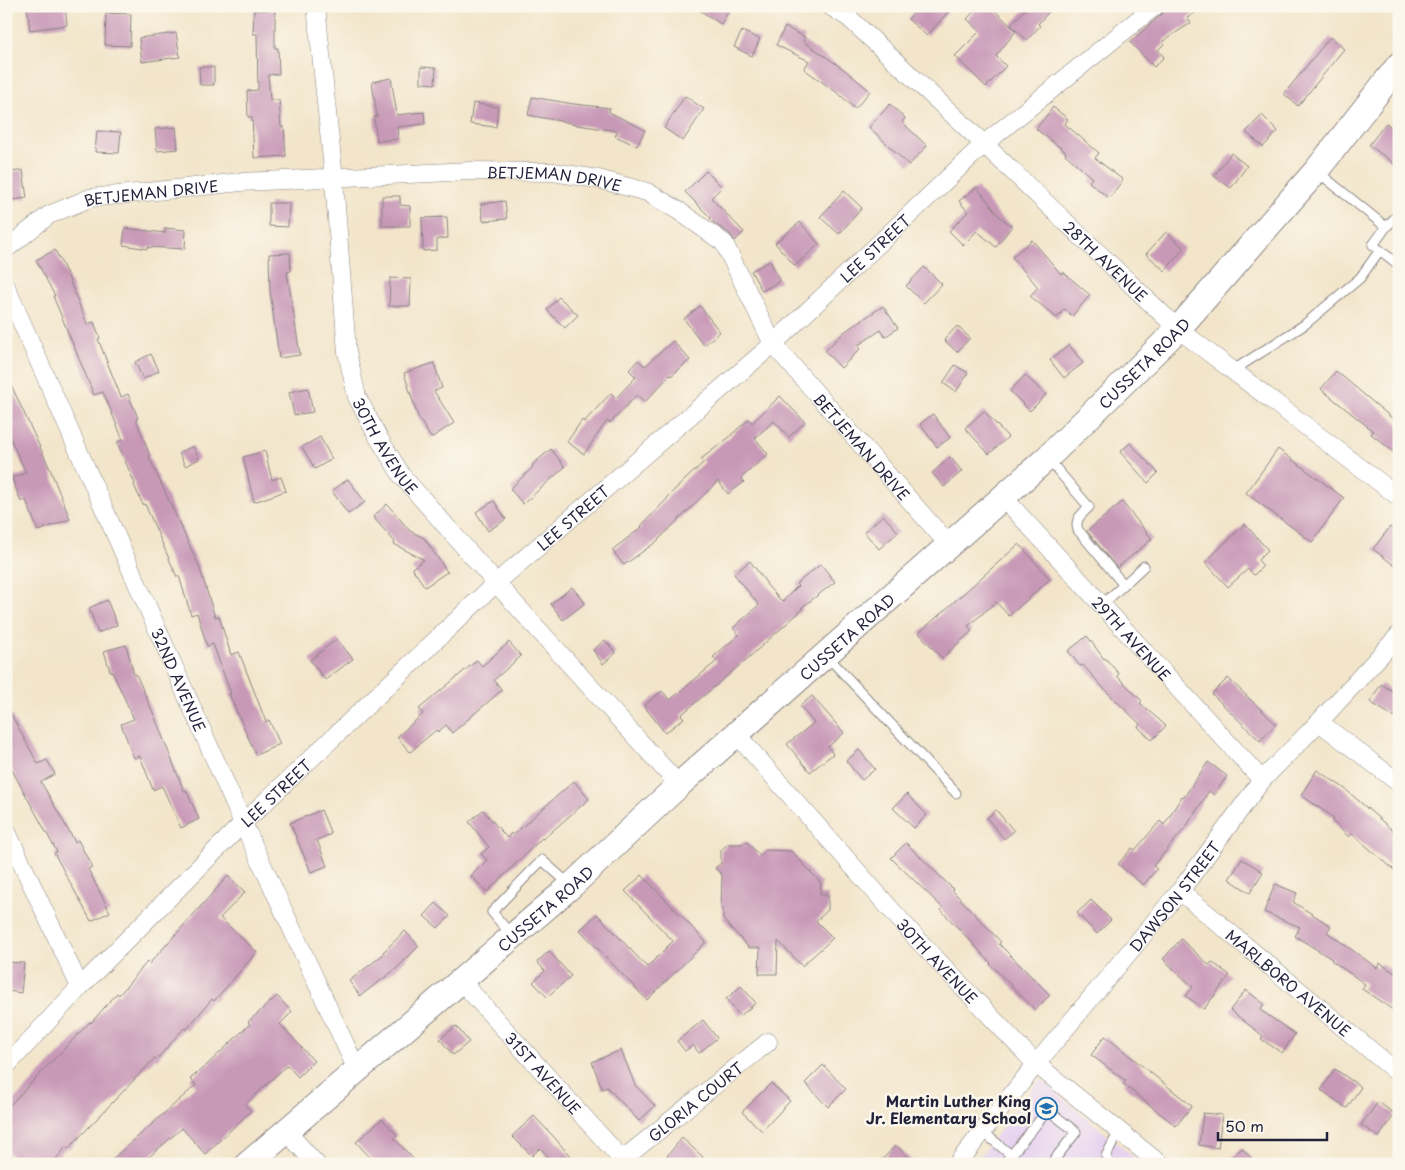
<svg xmlns="http://www.w3.org/2000/svg" width="1405" height="1170" font-family="'Playpen Sans',sans-serif">
  <style>
    .built { fill: #e6d2f0 }
    .building { fill: #c899b7 }
    .lines { fill: none; stroke-linecap: round; stroke-linejoin: round }
    .lane-casing { stroke: #8a8482; stroke-width: 11 }
    .street-casing { stroke: #8a8482; stroke-width: 19 }
    .secondary-casing { stroke: #8a8482; stroke-width: 27 }
    .lane { stroke: #fff; stroke-width: 9 }
    .street { stroke: #fff; stroke-width: 18 }
    .secondary { stroke: #fff; stroke-width: 25 }
    .labels { text-anchor: middle; dominant-baseline: central; stroke-width: 5; stroke-linejoin: round; paint-order: stroke }
    .street-label { font-size: 15px; fill: #22223b; stroke: #fbf7ec }
    .poi-label { font-size: 15px; font-weight: bold; fill: #22223b; stroke: #fbf7ec; text-anchor: end }
  </style>
  <rect width="100%" height="100%" fill="#fbf7ec"/>
  <filter id="ink" filterUnits="userSpaceOnUse"><feTurbulence type="fractalNoise" baseFrequency=".02" numOctaves="2"/><feDisplacementMap in="SourceGraphic" scale="10" xChannelSelector="R" yChannelSelector="G"/><feConvolveMatrix kernelMatrix="1 2 1 2 8 2 1 2 1" color-interpolation-filters="sRGB"/></filter>
  <filter id="wash" filterUnits="userSpaceOnUse"><feTurbulence type="fractalNoise" baseFrequency=".0096" numOctaves="4" result="noise"/><feDisplacementMap in="SourceGraphic" scale="20" xChannelSelector="R" yChannelSelector="G"/><feGaussianBlur stdDeviation="1.12" result="paint"/><feColorMatrix in="noise" values="0 0 0 0 0 0 0 0 0 0 0 0 0 0 0 0 0 1.4 0 .05"/><feComposite in="paint" operator="in"/></filter>
  <g filter="url(#wash)">
    <rect width="100%" height="100%" fill="#f2e5ca"/>
    <path class="built" d="M1040 1079 1142 1164H974Z"/>
    <g id="blocks">
      <path class="building" d="M27 6H65L67 25 30 30Z
        M693 6H732L721 24Z
        M920 6H941L948 12 927 36 908 19Z
        M979 6H990L1016 31 996 56 1006 66 986 87 955 56 980 31 967 19Z
        M1028 6H1054L1038 24 1040 26 1027 40 1011 25Z
        M1165 6H1206L1187 18 1191 23 1163 41 1165 43 1158 50 1164 57 1154 67 1130 42 1162 14Z
        M254 10H275V48H278L279 74 268 75 270 100H279L281 127H284L286 156 254 158 252 117H248L247 91 258 90 257 34H253Z
        M106 13 131 14 130 46 105 45Z
        M785 27 805 37 803 41 845 70 870 91 855 109 839 94 804 69 809 61 776 45Z
        M742 31 760 39 752 56 734 47Z
        M176 33 180 57 142 62 139 38Z
        M1330 37 1344 49 1298 106 1284 94Z
        M199 67H214V85H200Z
        M421 67 436 68 435 84 421 83Z
        M391 78 397 115 424 112 425 124 397 127 398 139 377 141 374 117H377L372 82Z
        M685 96 704 109 683 141 664 128Z
        M532 97 574 104 610 108 609 112 645 130 637 146 615 136 618 131 571 124V123L528 115Z
        M473 103 498 107 496 127 470 124Z
        M890 104 905 118 902 122 927 146 909 165 869 127Z
        M1053 107 1068 119 1065 124 1099 153 1095 158 1123 180 1109 198 1089 182 1092 178 1065 154 1066 152 1036 129Z
        M1262 115 1278 131 1263 147 1246 132Z
        M1386 123 1399 133V167L1369 145Z
        M176 127 178 149 157 151 155 129Z
        M97 131 121 132 119 153 95 152Z
        M1231 153 1247 166 1231 188 1214 176Z
        M23 170 27 198 6 201V173Z
        M706 171 722 187 711 198 744 232 735 241 730 234 714 223 710 219 711 218 685 192Z
        M977 187 999 216 1012 226 996 247 977 231 963 245 949 231 968 212 959 201Z
        M844 191 862 208 839 234 820 217Z
        M382 196H400V205L410 206V226H382Z
        M505 201 507 219 483 221 481 204Z
        M269 203H289L288 227 269 226Z
        M447 217 448 238 437 239V250L423 251 422 218Z
        M800 222 819 244 795 266 775 243Z
        M125 228 165 233V228L186 230 185 249 148 247V249L123 245Z
        M1166 232 1184 248 1165 271 1146 254Z
        M1032 240 1061 274 1063 272 1090 295 1072 316 1064 309 1057 318 1030 296 1038 287 1012 257Z
        M55 250 67 274 87 324 94 322 100 338 98 339 121 397 128 394 138 418 136 419 150 456 149 457 199 566 215 617 219 616 231 655 239 652 266 722 269 720 280 744 256 755 229 694H231L213 644 207 646 197 613 191 615 179 576 177 577 145 504 143 505 134 485 135 484 117 442 123 440 103 392 94 395 53 296H55L36 260Z
        M290 253 291 271 287 272 300 355 279 358 270 291 269 254Z
        M770 261 780 281 762 291 751 271Z
        M924 267 942 284 924 303 906 286Z
        M390 278 411 279 410 306H389Z
        M559 297 578 315 565 328 547 310Z
        M700 306 720 332 704 345 684 319Z
        M883 306 898 328 885 337 881 330 857 346 860 349 841 368 825 351 844 332Z
        M957 326 970 338 957 352 944 340Z
        M673 341 690 360 671 376 670 375 645 402 637 395 610 423 607 421 584 454 567 442 582 420 584 422 611 393 616 398 636 377 629 370 638 360 645 366Z
        M1069 345 1083 363 1064 378 1050 360Z
        M151 354 159 371 143 379 135 362Z
        M434 363 442 388 434 391 454 423 431 438 418 417 404 373Z
        M955 365 968 373 956 392 943 383Z
        M1336 371 1399 424V456L1371 434 1373 431 1321 389Z
        M6 374 50 469 70 519 38 531 26 500 21 502 12 478 26 473 6 429Z
        M1025 375 1046 395 1030 411 1010 391Z
        M308 388 313 412 294 415 289 392Z
        M780 396 805 422 789 437 774 421 755 438 768 454 741 478 744 482 728 494 718 481 656 542 624 565 612 550 642 527 641 526 668 498 667 497 704 462 701 459 731 436V435L749 419 752 423Z
        M984 411 1008 437 989 454 965 428Z
        M933 414 950 438 937 447 920 424Z
        M320 437 332 459 315 469 302 447Z
        M1130 443 1158 473 1148 483 1120 452Z
        M193 446 199 459 185 466 179 453Z
        M551 449 565 467 523 504 510 489 533 467 532 465Z
        M1278 449 1344 498 1312 542 1246 493Z
        M265 451 272 480 281 477 286 491 254 502 243 457Z
        M950 457 962 471 944 487 932 473Z
        M348 479 365 502 348 514 332 491Z
        M494 501 506 519 488 531 476 512Z
        M1122 502 1152 539 1117 568 1087 531Z
        M387 504 410 531 424 538 448 573 447 572 425 587 412 568 424 560 394 544 395 542 373 517Z
        M883 515 898 532 879 549 864 532Z
        M1245 524 1268 550 1258 560 1263 566 1254 575 1248 569 1228 587 1205 562Z
        M1390 527 1399 533V569L1373 549Z
        M1019 544 1050 579 1009 616 996 602 968 626 972 631 942 658 919 633Z
        M750 561 767 584H766L782 602 798 586 796 584 821 564 835 582 801 608 803 609 747 659 681 715 684 718 665 733 644 706 662 691 670 700 717 661 713 657 739 635 733 628 759 605 734 574Z
        M572 587 585 603 563 620 551 604Z
        M107 600 117 625 98 633 89 608Z
        M1087 636 1104 659 1105 658 1119 674 1117 676 1142 701 1140 703 1166 726 1152 740 1138 727 1140 724 1105 690 1083 665 1080 666 1068 651Z
        M337 639 353 659 325 680 310 660Z
        M605 640 616 653 603 664 593 650Z
        M509 642 521 656 494 680 502 690 452 733 446 725 438 732 436 730 410 752 397 737 423 714 419 709 477 660 482 666Z
        M126 645 134 675 136 674 154 715 184 791 186 790 199 819 181 828 162 786 153 790 140 756 134 758 121 724 134 719 112 671H110L104 651Z
        M1228 678 1276 724 1260 741 1212 694Z
        M1381 684 1399 695V708L1394 717 1370 702Z
        M812 696 844 733 828 747 833 754 810 772 787 744 814 723 800 706Z
        M6 705 38 764 47 760 55 774 41 782 75 842 78 840 92 867 88 869 110 912 91 921 54 853 57 852 6 759Z
        M859 750 875 769 862 780 846 761Z
        M1208 762 1227 776 1214 795 1209 791 1186 827 1153 866 1157 869 1143 885 1118 864 1132 848 1135 850 1160 821 1164 825 1182 796 1184 797Z
        M1317 770 1344 788 1399 836V874L1352 834 1349 837 1332 821 1334 818 1301 795Z
        M574 781 589 799 543 839 542 838 487 892 471 876 487 860 481 854 489 847 469 822 483 810 507 838 511 833 513 835Z
        M907 794 927 815 914 828 893 808Z
        M321 810 331 834 317 840 327 866 311 872 290 823Z
        M996 810 1014 831 1004 839 987 818Z
        M746 841 760 856 766 850 791 851 821 883 820 895H828V910L816 921 833 938 802 966 778 941 777 974H759L760 948H749L723 919V909L721 907 722 875 715 868 721 863V850L728 844H742Z
        M906 843 953 889 952 890 1001 942 999 944 1050 995 1035 1010 990 964 991 963 941 910 943 908 891 858Z
        M1242 859 1263 872 1250 893 1229 879Z
        M642 875 706 942 647 1000 580 930 597 914 647 967 673 941 625 891Z
        M228 876 245 892 220 918 257 952 214 1001 212 999 186 1030 184 1028 157 1059 155 1058 68 1149 66 1147 52 1164H22L6 1150V1109L90 1022 91 1023 117 993 119 995 147 962 149 964Z
        M1275 884 1297 893 1293 902 1331 926 1327 932 1377 968 1380 963 1399 976V1014L1362 989 1365 984 1331 960 1332 959 1295 936 1300 927 1264 912Z
        M1091 900 1111 920 1097 934 1077 913Z
        M436 903 450 916 438 928 424 916Z
        M405 931 419 946 396 969 360 996 349 981 384 954 383 952Z
        M1181 939 1209 965 1212 962 1230 975 1204 1009 1186 996 1193 987 1163 959Z
        M549 951 571 976 547 997 533 982 545 971 537 962Z
        M6 962 24 963 21 993 8 991 9 987H6Z
        M741 986 756 1003 740 1016 726 999Z
        M1246 990 1264 1004 1260 1010 1295 1034 1282 1053 1261 1039 1263 1036 1230 1010Z
        M277 996 292 1012 280 1024 314 1061 298 1077 287 1065 245 1105 251 1111 205 1154 182 1128 141 1164H107L196 1085 190 1079 208 1064 250 1024 248 1022Z
        M703 1020 717 1038 699 1053 693 1045 685 1051 677 1041Z
        M456 1026 469 1042 453 1055 440 1039Z
        M1105 1036 1192 1106 1176 1126 1123 1084 1126 1081 1091 1055Z
        M621 1050 635 1085 655 1106 639 1121 607 1087 602 1089 592 1062Z
        M823 1065 846 1089 828 1107 805 1083Z
        M1335 1069 1361 1087 1347 1108 1321 1090Z
        M771 1083 790 1101 762 1131 742 1112Z
        M1378 1102 1395 1114 1379 1137 1361 1125Z
        M1203 1113 1222 1115 1218 1148 1199 1145Z
        M534 1116 553 1136 577 1164H554L540 1148 532 1156 512 1136Z
        M382 1119 397 1135 394 1138 418 1164H376L356 1142Z
        M682 1138 703 1157 697 1164H676L667 1156Z
        M896 1145 915 1164H878Z
        M1242 1148 1257 1164H1226Z"/>
    </g>
  </g>
  <g filter="url(#ink)">
    <use href="#blocks" fill-opacity="0" stroke="#8a8482" stroke-width="1"/>
    <g class="lines">
      <defs>
        <path id="lane" d="M1318 172 1386 227
          M1399 214 1386 227 1373 245 1399 265
          M1232 371 1304 325 1360 278 1380 250
          M1049 460 1089 507C1082 514 1074 519 1078 530L1123 584
          M1102 605 1144 566
          M827 656 956 793
          M512 936 492 912 542 860 569 884
          M983 1132 1011 1155
          M1004 1164 1048 1110 1076 1132 1051 1164
          M1109 1164 1106 1156 1119 1131"/>
        <g id="street">
          <path id="s1" d="M316 6 334 179 347 352 357 397 378 437 402 476 496 583 679 785"/>
          <path id="s2" d="M830 6 849 18 984 144 1178 329 1399 497"/>
          <path id="s3" d="M6 249 49 215 90 198 241 182 471 171 553 172 598 179 647 192 679 211 724 243 773 344 949 545"/>
          <path id="s4" d="M6 287 243 823 357 1070"/>
          <path id="s5" d="M1003 497 1262 780"/>
          <path d="M1319 722 1399 783"/>
          <path id="s6" d="M737 735 917 939 1036 1064 1160 1164"/>
          <path d="M6 830 80 987"/>
          <path id="s7" d="M1180 891 1399 1074"/>
          <path id="s8" d="M462 982 626 1164"/>
          <path id="s9" d="M6 1066 80 987 243 823 496 583 773 344 984 144 1155 6"/>
          <path d="M286 1131 316 1164"/>
          <path id="s10" d="M622 1160 768 1042"/>
          <path id="s11" d="M957 1164 1036 1064 1180 891 1262 780 1319 722 1399 635"/>
        </g>
        <g id="secondary">
          <path id="s12" d="M248 1164 571 886 679 785 1047 458 1178 329 1316 171 1399 65"/>
        </g>
      </defs>
      <use href="#lane" class="lane-casing"/>
      <use href="#street" class="street-casing"/>
      <use href="#secondary" class="secondary-casing"/>
      <use href="#lane" class="lane"/>
      <use href="#street" class="street"/>
      <use href="#secondary" class="secondary"/>
    </g>
  </g>
  <defs>
    <symbol id="school-ring" viewBox="-11 -11 22 22"><circle r="9.5" fill="#fbf7ec" stroke="#1f6fb2" stroke-width="1.5"/><path d="M0-5L7-2L0 1L-7-2ZM-4 1L0 2.5L4 1V4Q0 6-4 4Z" fill="#1f6fb2"/></symbol>
  </defs>
  <g fill-rule="evenodd">
    <use href="#school-ring" x="1034" y="1096" width="25" height="25"/>
  </g>
  <g class="labels">
    <g class="street-label">
      <text stroke="none"><textPath href="#s3" startOffset="565">BETJEMAN DRIVE</textPath></text>
      <text stroke="none"><textPath href="#s3" startOffset="160">BETJEMAN DRIVE</textPath></text>
      <text stroke="none"><textPath href="#s9" startOffset="1194">LEE STREET</textPath></text>
      <text stroke="none"><textPath href="#s2" startOffset="376">28TH AVENUE</textPath></text>
      <text stroke="none"><textPath href="#s12" startOffset="1202">CUSSETA ROAD</textPath></text>
      <text stroke="none"><textPath href="#s1" startOffset="450">30TH AVENUE</textPath></text>
      <text stroke="none"><textPath href="#s3" startOffset="1000">BETJEMAN DRIVE</textPath></text>
      <text stroke="none"><textPath href="#s9" startOffset="789">LEE STREET</textPath></text>
      <text stroke="none"><textPath href="#s12" startOffset="798">CUSSETA ROAD</textPath></text>
      <text stroke="none"><textPath href="#s5" startOffset="191">29TH AVENUE</textPath></text>
      <text stroke="none"><textPath href="#s4" startOffset="429">32ND AVENUE</textPath></text>
      <text stroke="none"><textPath href="#s9" startOffset="384">LEE STREET</textPath></text>
      <text stroke="none"><textPath href="#s11" startOffset="345">DAWSON STREET</textPath></text>
      <text stroke="none"><textPath href="#s12" startOffset="392">CUSSETA ROAD</textPath></text>
      <text stroke="none"><textPath href="#s6" startOffset="302">30TH AVENUE</textPath></text>
      <text stroke="none"><textPath href="#s7" startOffset="142">MARLBORO AVENUE</textPath></text>
      <text stroke="none"><textPath href="#s8" startOffset="122">31ST AVENUE</textPath></text>
      <text stroke="none"><textPath href="#s10" startOffset="94">GLORIA COURT</textPath></text>
    </g>
    <g class="poi-label">
      <text x="1031" y="1100">Martin Luther King<tspan x="1031" dy="17">Jr. Elementary School</tspan></text>
    </g>
  </g>
  <rect width="1405" height="1170" fill="none" stroke="#fbf7ec" stroke-width="25"/>
  <path d="M1218 1132v8h109v-8" fill="none" stroke="#22223b" stroke-width="2.5"/>
  <text x="1225" y="1132" font-size="15" fill="#22223b" stroke="#fbf7ec" stroke-width="4" paint-order="stroke">50 m</text>
</svg>
